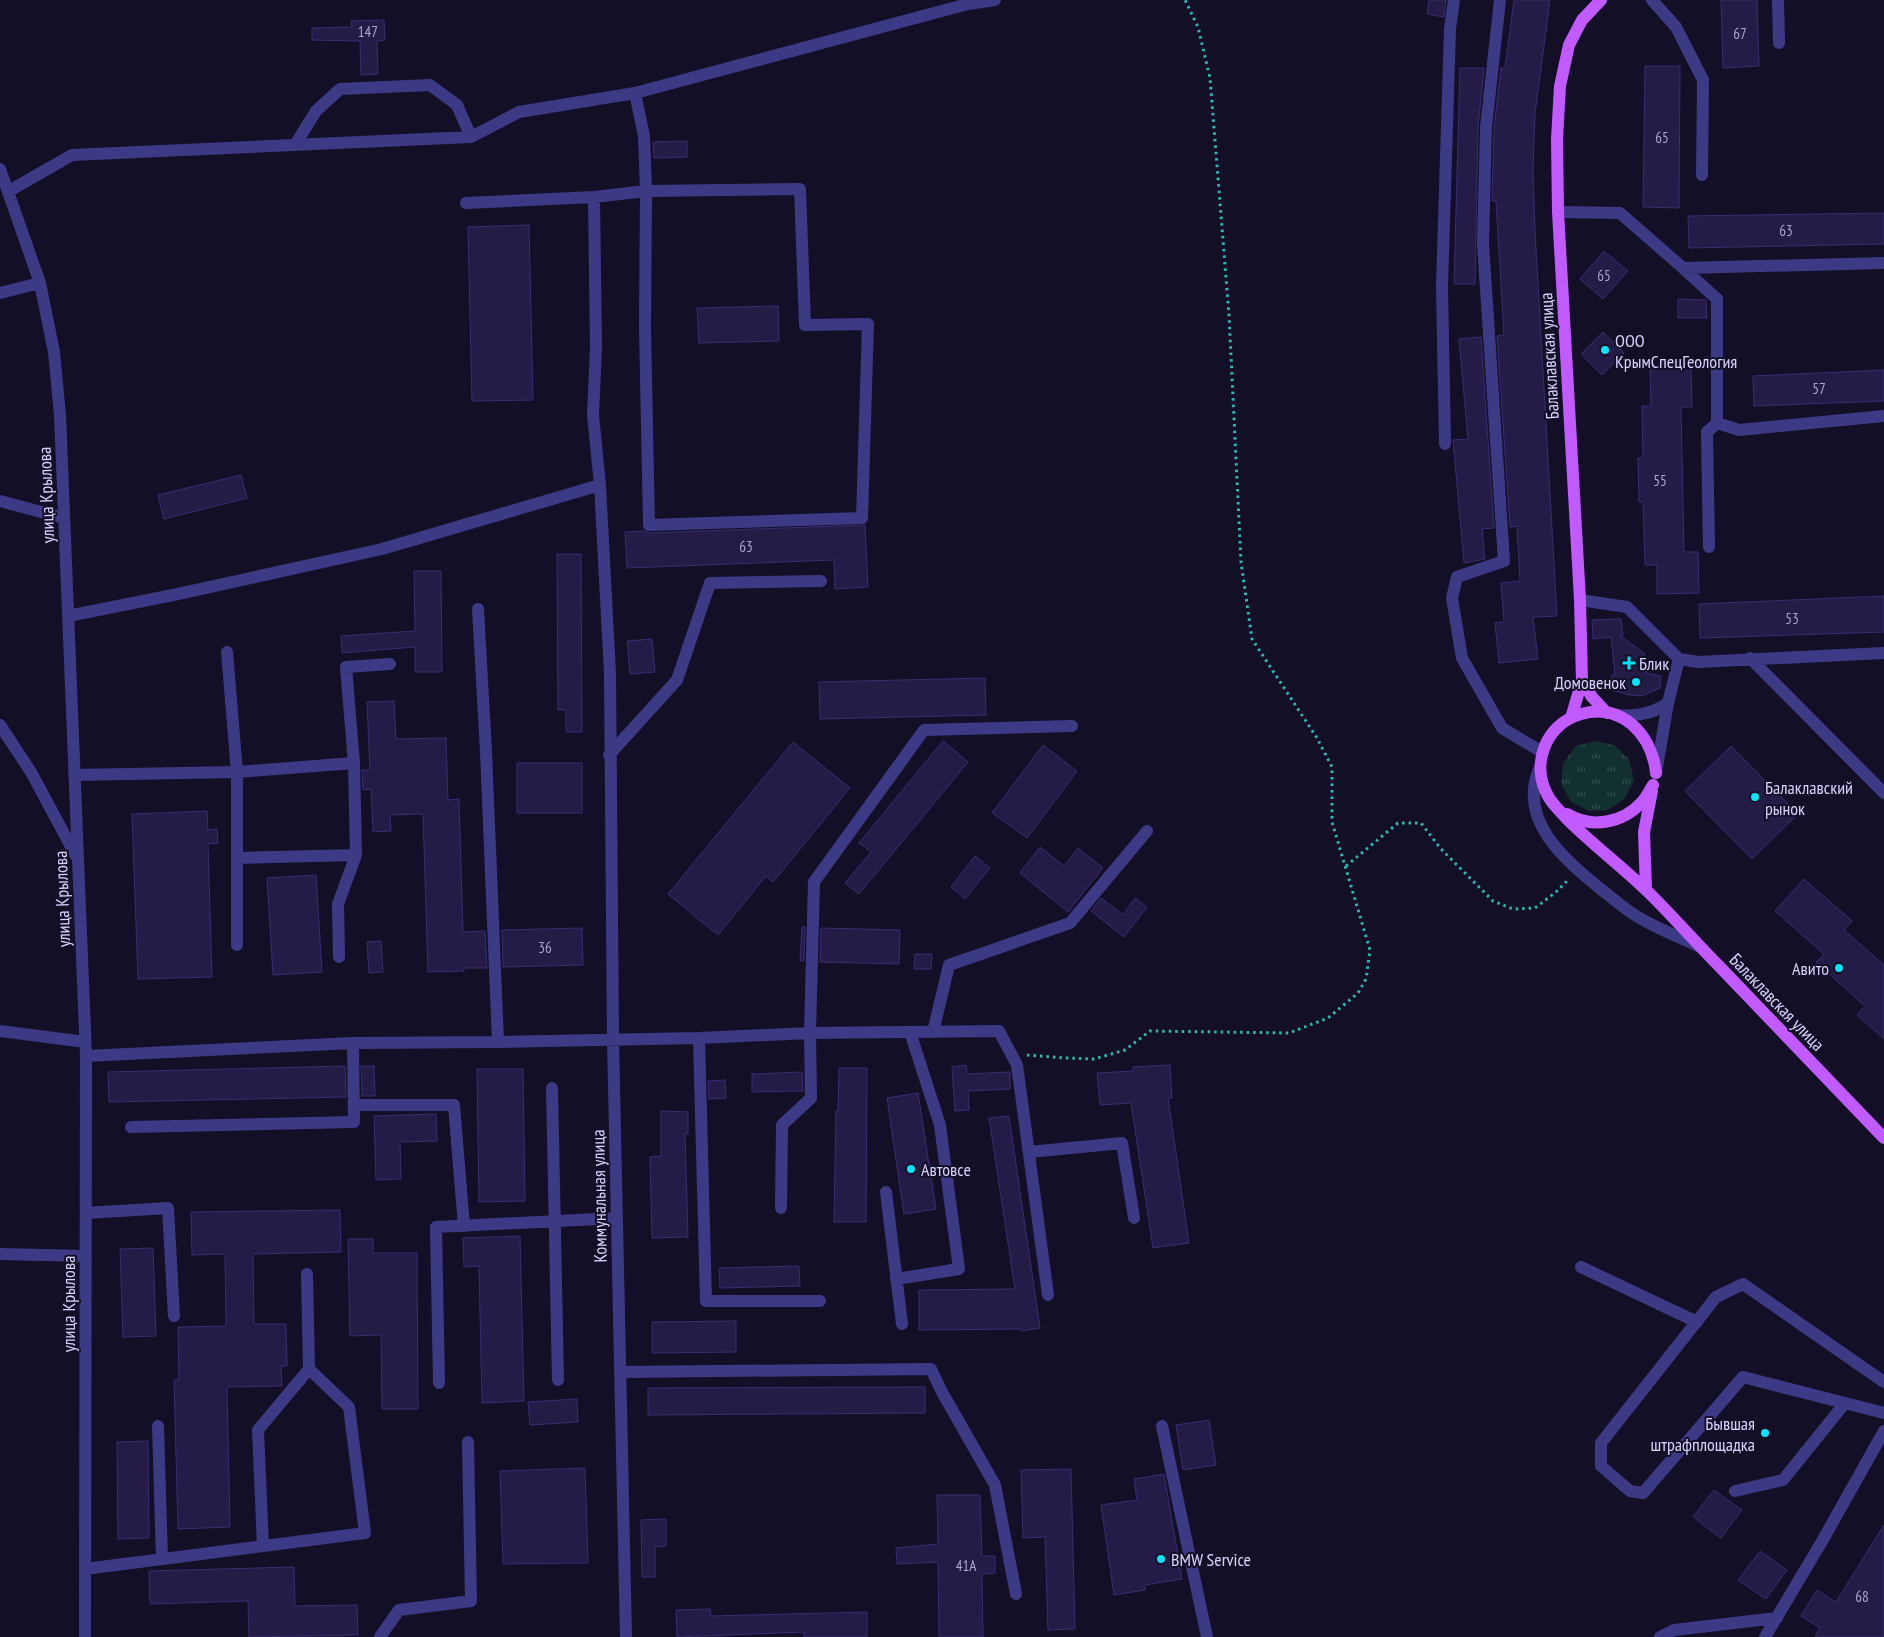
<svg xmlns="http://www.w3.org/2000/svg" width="1884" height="1637" font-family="'PT Sans Narrow',sans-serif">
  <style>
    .grass { fill: url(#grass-tufts) }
    .building { fill: #241b47; stroke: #3b2d73 }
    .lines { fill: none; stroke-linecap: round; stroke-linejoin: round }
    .path { stroke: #2fb8b0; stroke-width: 3; stroke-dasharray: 2.5 4; stroke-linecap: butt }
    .minor { stroke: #3d3a85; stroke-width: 12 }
    .major { stroke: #c25bff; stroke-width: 12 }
    .poi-dot { fill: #00e5ff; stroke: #130f26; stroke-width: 2 }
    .labels { text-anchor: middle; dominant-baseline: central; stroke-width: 4; stroke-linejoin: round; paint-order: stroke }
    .number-label { font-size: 15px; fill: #aca6d1 }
    .poi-label { font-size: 18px; fill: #d9d4ff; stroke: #130f26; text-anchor: start }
    .street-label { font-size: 18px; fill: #d9d4ff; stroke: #130f26 }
  </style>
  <defs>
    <pattern id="grass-tufts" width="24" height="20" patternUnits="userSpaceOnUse" patternTransform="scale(1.25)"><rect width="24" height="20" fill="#12302f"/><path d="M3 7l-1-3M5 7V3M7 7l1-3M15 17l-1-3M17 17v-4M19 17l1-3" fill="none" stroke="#344d4e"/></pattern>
  </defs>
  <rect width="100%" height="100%" fill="#130f26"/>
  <path class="grass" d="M1595 741 1614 745 1629 759 1634 780 1625 798 1608 810 1589 811 1571 802 1561 784 1563 763 1576 746Z"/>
  <path class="building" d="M1429 0H1446L1444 17 1427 14Z
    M1514 0H1550L1535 114 1533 168 1535 232 1557 616 1533 617 1538 659 1499 663 1495 623 1504 622 1501 583 1520 581 1517 526 1510 527 1497 336 1504 335 1496 201H1492L1494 128 1501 68H1505Z
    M1721 0H1757L1759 66 1723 68Z
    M384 20 385 40 377 41 378 74 361 75 360 41 312 40V28L352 27 351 21Z
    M1645 66H1680L1679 208 1643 207Z
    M1460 68H1484L1478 127 1475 284H1454Z
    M687 141V157L654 158 653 142Z
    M1884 213V244L1689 248 1688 216Z
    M529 225 533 400 472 401 468 227Z
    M1604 251 1628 271 1603 299 1580 279Z
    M1678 299 1706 300 1707 318H1678Z
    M778 306 779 341 699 343 697 308Z
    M1603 332 1624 353 1602 375 1581 354Z
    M1481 337 1494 528 1482 529 1485 559 1464 563 1453 440 1468 439 1459 339Z
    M1691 367 1692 407H1681L1684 552H1698L1699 593 1657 594V565H1645L1643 502H1639L1638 458H1643L1642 406H1651L1650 369Z
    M1884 370V401L1754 406 1753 376Z
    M241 475 247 498 164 519 158 495Z
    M865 525 868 587 835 589 834 560 627 568 625 532 644 531 649 533Z
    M557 554H581L582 732H566V710H558Z
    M414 571H441L442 672H415V647L342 653 341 636 415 631Z
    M1884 596V632L1700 638 1699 604Z
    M1621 619 1623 636H1620L1644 653 1646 673 1661 676 1660 688 1642 696 1630 695 1611 690 1612 675H1615L1611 637 1593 639 1592 620Z
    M652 639 655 672 630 674 627 641Z
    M985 678 986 715 820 719 819 682Z
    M394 701 396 739 446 738 448 800 459 799 463 932 485 931 487 968H464V971L428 972 423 814 390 815 391 831 373 832 371 789 363 790 362 770H370L367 702Z
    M943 741 968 762 859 894 845 883 871 852 859 843Z
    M793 742 850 788 773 882 766 876 718 935 668 894Z
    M1043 745 1077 771 1027 838 992 813Z
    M1731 746 1798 814 1752 859 1685 791Z
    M517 763H582V813H517Z
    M207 811 208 830 217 829 218 843 208 844 212 977 138 979 132 814Z
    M1040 847 1064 866 1078 848 1103 868 1068 912 1020 873Z
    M975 856 990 868 965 899 951 887Z
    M316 875 322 972 273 975 267 878Z
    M1804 879 1852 921 1844 930 1884 965V1039L1857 1015 1865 1006 1816 962 1824 954 1775 911Z
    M1101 898 1123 915 1135 898 1147 907 1124 937 1091 911Z
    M802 927H805L804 961H800Z
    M582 928 583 965 503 967 502 930Z
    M821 928 900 930 899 964 820 962Z
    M381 941 383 972 369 973 367 942Z
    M915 954H932L931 969H914Z
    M966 1065 967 1074 1010 1072V1089L968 1091 969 1110 955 1111 952 1067Z
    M1170 1065 1172 1098H1168L1189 1243 1153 1248 1131 1103 1100 1105 1097 1073 1133 1071V1067Z
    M345 1066 346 1097 109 1102 108 1072Z
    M361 1066H374L375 1096H362Z
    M839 1068H867L866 1222H834L836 1111H838Z
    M477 1069H523L525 1201 479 1202Z
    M802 1072 803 1091 752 1092V1074Z
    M725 1080 726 1098 709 1099 708 1081Z
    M918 1093 936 1209 904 1214 887 1098Z
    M661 1111 688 1112V1134H685L688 1237 652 1238 650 1157 661 1156Z
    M436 1114 437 1141 400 1142 401 1179 376 1180 374 1116Z
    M1009 1116 1040 1328 1021 1331V1329L919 1330V1290L1015 1289 989 1118Z
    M340 1210 341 1252 253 1254 254 1324H286L287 1366H281L282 1386 227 1387 230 1527 178 1529 174 1380H179L178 1327 226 1326 225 1254 192 1255 191 1212Z
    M520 1236 524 1401 482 1403 479 1266 464 1267 463 1238Z
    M348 1239H373V1253H417L418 1409H382L381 1335 350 1336Z
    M153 1248 156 1336 123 1337 120 1249Z
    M799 1266 800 1286 720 1288 719 1268Z
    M736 1321V1352L652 1353V1322Z
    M925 1387V1413L648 1415V1388Z
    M577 1399 578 1422 530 1425 528 1402Z
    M1209 1420 1216 1465 1183 1470 1176 1425Z
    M148 1441 149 1538 118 1539 117 1442Z
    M585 1468 588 1563 503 1564 500 1471Z
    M1071 1469 1075 1629 1048 1630 1045 1537 1023 1538 1021 1470Z
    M1164 1474 1182 1579 1145 1585V1590L1114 1595 1101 1505 1137 1500 1134 1479Z
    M1714 1490 1742 1510 1721 1538 1693 1517Z
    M937 1495H980L982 1556H995V1573L982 1574 983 1637H939L938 1562 897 1564 896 1548 938 1544Z
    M666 1519V1546L655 1547V1577H642L641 1520Z
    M1884 1525V1637H1815L1820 1628 1801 1616 1817 1590 1836 1602Z
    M1760 1551 1787 1570 1766 1599 1738 1580Z
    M294 1567 295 1606 357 1605 358 1635 249 1637 248 1601 150 1604 149 1571Z
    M710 1609 711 1616 867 1612V1637H804V1632L677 1637 676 1610Z"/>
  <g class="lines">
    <path class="path" d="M1346 866 1398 823H1421L1441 849 1493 901 1513 909 1535 908 1556 892 1568 880
      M1027 1055 1066 1058 1094 1059 1125 1050 1150 1031 1289 1033 1328 1018 1358 993 1366 979 1370 950 1332 822V767L1317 738 1252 639 1241 562 1229 315 1210 78 1198 27 1185 0"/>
    <path class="minor" d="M1500 0 1486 127 1483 244 1504 561 1457 577 1452 598 1462 658 1502 728 1542 752
      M1652 0 1676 27 1703 80 1702 175
      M1778 0 1779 43
      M295 145 316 111 340 89 430 85 457 105 471 137
      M0 169 40 283 54 352 60 415 86 1056 85 1637
      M9 191 72 155 471 137 519 112 635 93 968 4 995 0
      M594 197 596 348 593 415 600 485 610 673 613 1040 626 1637
      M466 203 594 197 646 191 800 189 805 325 868 324 862 518 649 525 645 328 646 191 644 136 635 93
      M1558 212 1620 213 1683 268 1884 263
      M1683 268 1717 299V423L1707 432 1709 547
      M0 293 40 283
      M1717 423 1739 430 1884 416
      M1445 444 1442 286 1450 29 1454 0
      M0 501 64 518
      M1580 600 1627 607 1679 659 1698 662 1884 653
      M478 609 486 752 498 1042
      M68 616 178 594 382 549 600 485
      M227 652 237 772V945
      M1750 658 1884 793
      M1615 715C1635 716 1651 715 1668 703
      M0 725 31 772 76 856
      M609 755 677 680 710 583 821 581
      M1540 767C1516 820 1565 860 1602 890 1616 901 1629 913 1645 921 1663 931 1682 938 1700 947
      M1656 773 1668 703 1679 659
      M74 775 237 772 354 763
      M237 858 356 855
      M339 957 338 904 356 855 354 763 346 667 390 664
      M0 1031 85 1042
      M933 1032 949 965 1070 923 1147 831
      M699 1038 706 1301H820
      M86 1056 353 1043 498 1042 699 1038 810 1033 999 1031 1017 1065 1048 1295
      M552 1088 558 1380
      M354 1105H454L464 1226
      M131 1127 354 1122 353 1043
      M1029 1152 1122 1143 1134 1218
      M886 1192 902 1324
      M781 1208 782 1125 811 1098 810 1033 814 882 924 730 1072 726
      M86 1213 168 1208 174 1316
      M0 1254 86 1256
      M1581 1267 1697 1322
      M896 1279 959 1269 940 1125 910 1032
      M620 1372 931 1369 942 1392 995 1485 1016 1594
      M1884 1382 1743 1284 1716 1297 1601 1443V1466L1630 1491 1643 1493 1743 1377 1884 1413
      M439 1383 436 1227 617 1218
      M158 1426 162 1559
      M1162 1426 1207 1637
      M1735 1491 1783 1480 1845 1403
      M263 1546 258 1430 309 1369
      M85 1569 365 1533 349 1407 309 1369 307 1274
      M380 1637 399 1610 471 1601 468 1442
      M1660 1637 1674 1630 1777 1618
      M1765 1637 1821 1543 1884 1431"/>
    <path class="major" d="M1601 0 1582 20 1569 45 1560 86 1557 139 1558 212 1580 600 1582 681 1592 697 1607 713
      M1571 718 1582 681
      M1656 773C1652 735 1622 702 1581 714 1546 724 1530 764 1548 796 1552 804 1561 812 1567 819 1592 844 1620 865 1646 890 1671 914 1694 941 1719 966 1774 1024 1829 1081 1884 1138
      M1567 814C1592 829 1623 823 1642 802 1647 797 1649 791 1653 785
      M1646 890 1644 832 1652 791"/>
  </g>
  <g class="poi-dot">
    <circle cx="1605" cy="350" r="5"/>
    <path d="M1626.5 655.5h5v5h5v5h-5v5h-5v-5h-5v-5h5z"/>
    <circle cx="1636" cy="682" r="5"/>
    <circle cx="1755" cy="797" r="5"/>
    <circle cx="1839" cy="968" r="5"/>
    <circle cx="911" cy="1169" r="5"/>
    <circle cx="1765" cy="1433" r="5"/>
    <circle cx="1161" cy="1559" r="5"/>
  </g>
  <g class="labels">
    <g class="number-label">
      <text x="368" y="31">147</text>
      <text x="1740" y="33">67</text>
      <text x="1662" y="137">65</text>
      <text x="1786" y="230">63</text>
      <text x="1604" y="275">65</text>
      <text x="1819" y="388">57</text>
      <text x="1660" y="480">55</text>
      <text x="746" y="546">63</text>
      <text x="1792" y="618">53</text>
      <text x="545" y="947">36</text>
      <text x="966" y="1565">41А</text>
      <text x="1862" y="1596">68</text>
    </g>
    <g class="poi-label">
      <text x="1615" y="340">ООО<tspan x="1615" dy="21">КрымСпецГеология</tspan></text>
      <text x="1639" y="663">Блик</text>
      <text x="1626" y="682" text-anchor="end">Домовенок</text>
      <text x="1765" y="787">Балаклавский<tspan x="1765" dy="21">рынок</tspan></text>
      <text x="1829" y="968" text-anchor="end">Авито</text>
      <text x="921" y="1169">Автовсе</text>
      <text x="1755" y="1423" text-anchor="end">Бывшая<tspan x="1755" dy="21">штрафплощадка</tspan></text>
      <text x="1171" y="1559">BMW Service</text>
    </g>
    <g class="street-label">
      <text transform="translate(1549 356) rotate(-93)">Балаклавская улица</text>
      <text transform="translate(46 495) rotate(-92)">улица Крылова</text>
      <text transform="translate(62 899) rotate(-92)">улица Крылова</text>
      <text transform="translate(1777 1002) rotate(46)">Балаклавская улица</text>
      <text transform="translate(599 1196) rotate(-91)">Коммунальная улица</text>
      <text transform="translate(68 1304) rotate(-90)">улица Крылова</text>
    </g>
  </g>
</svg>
